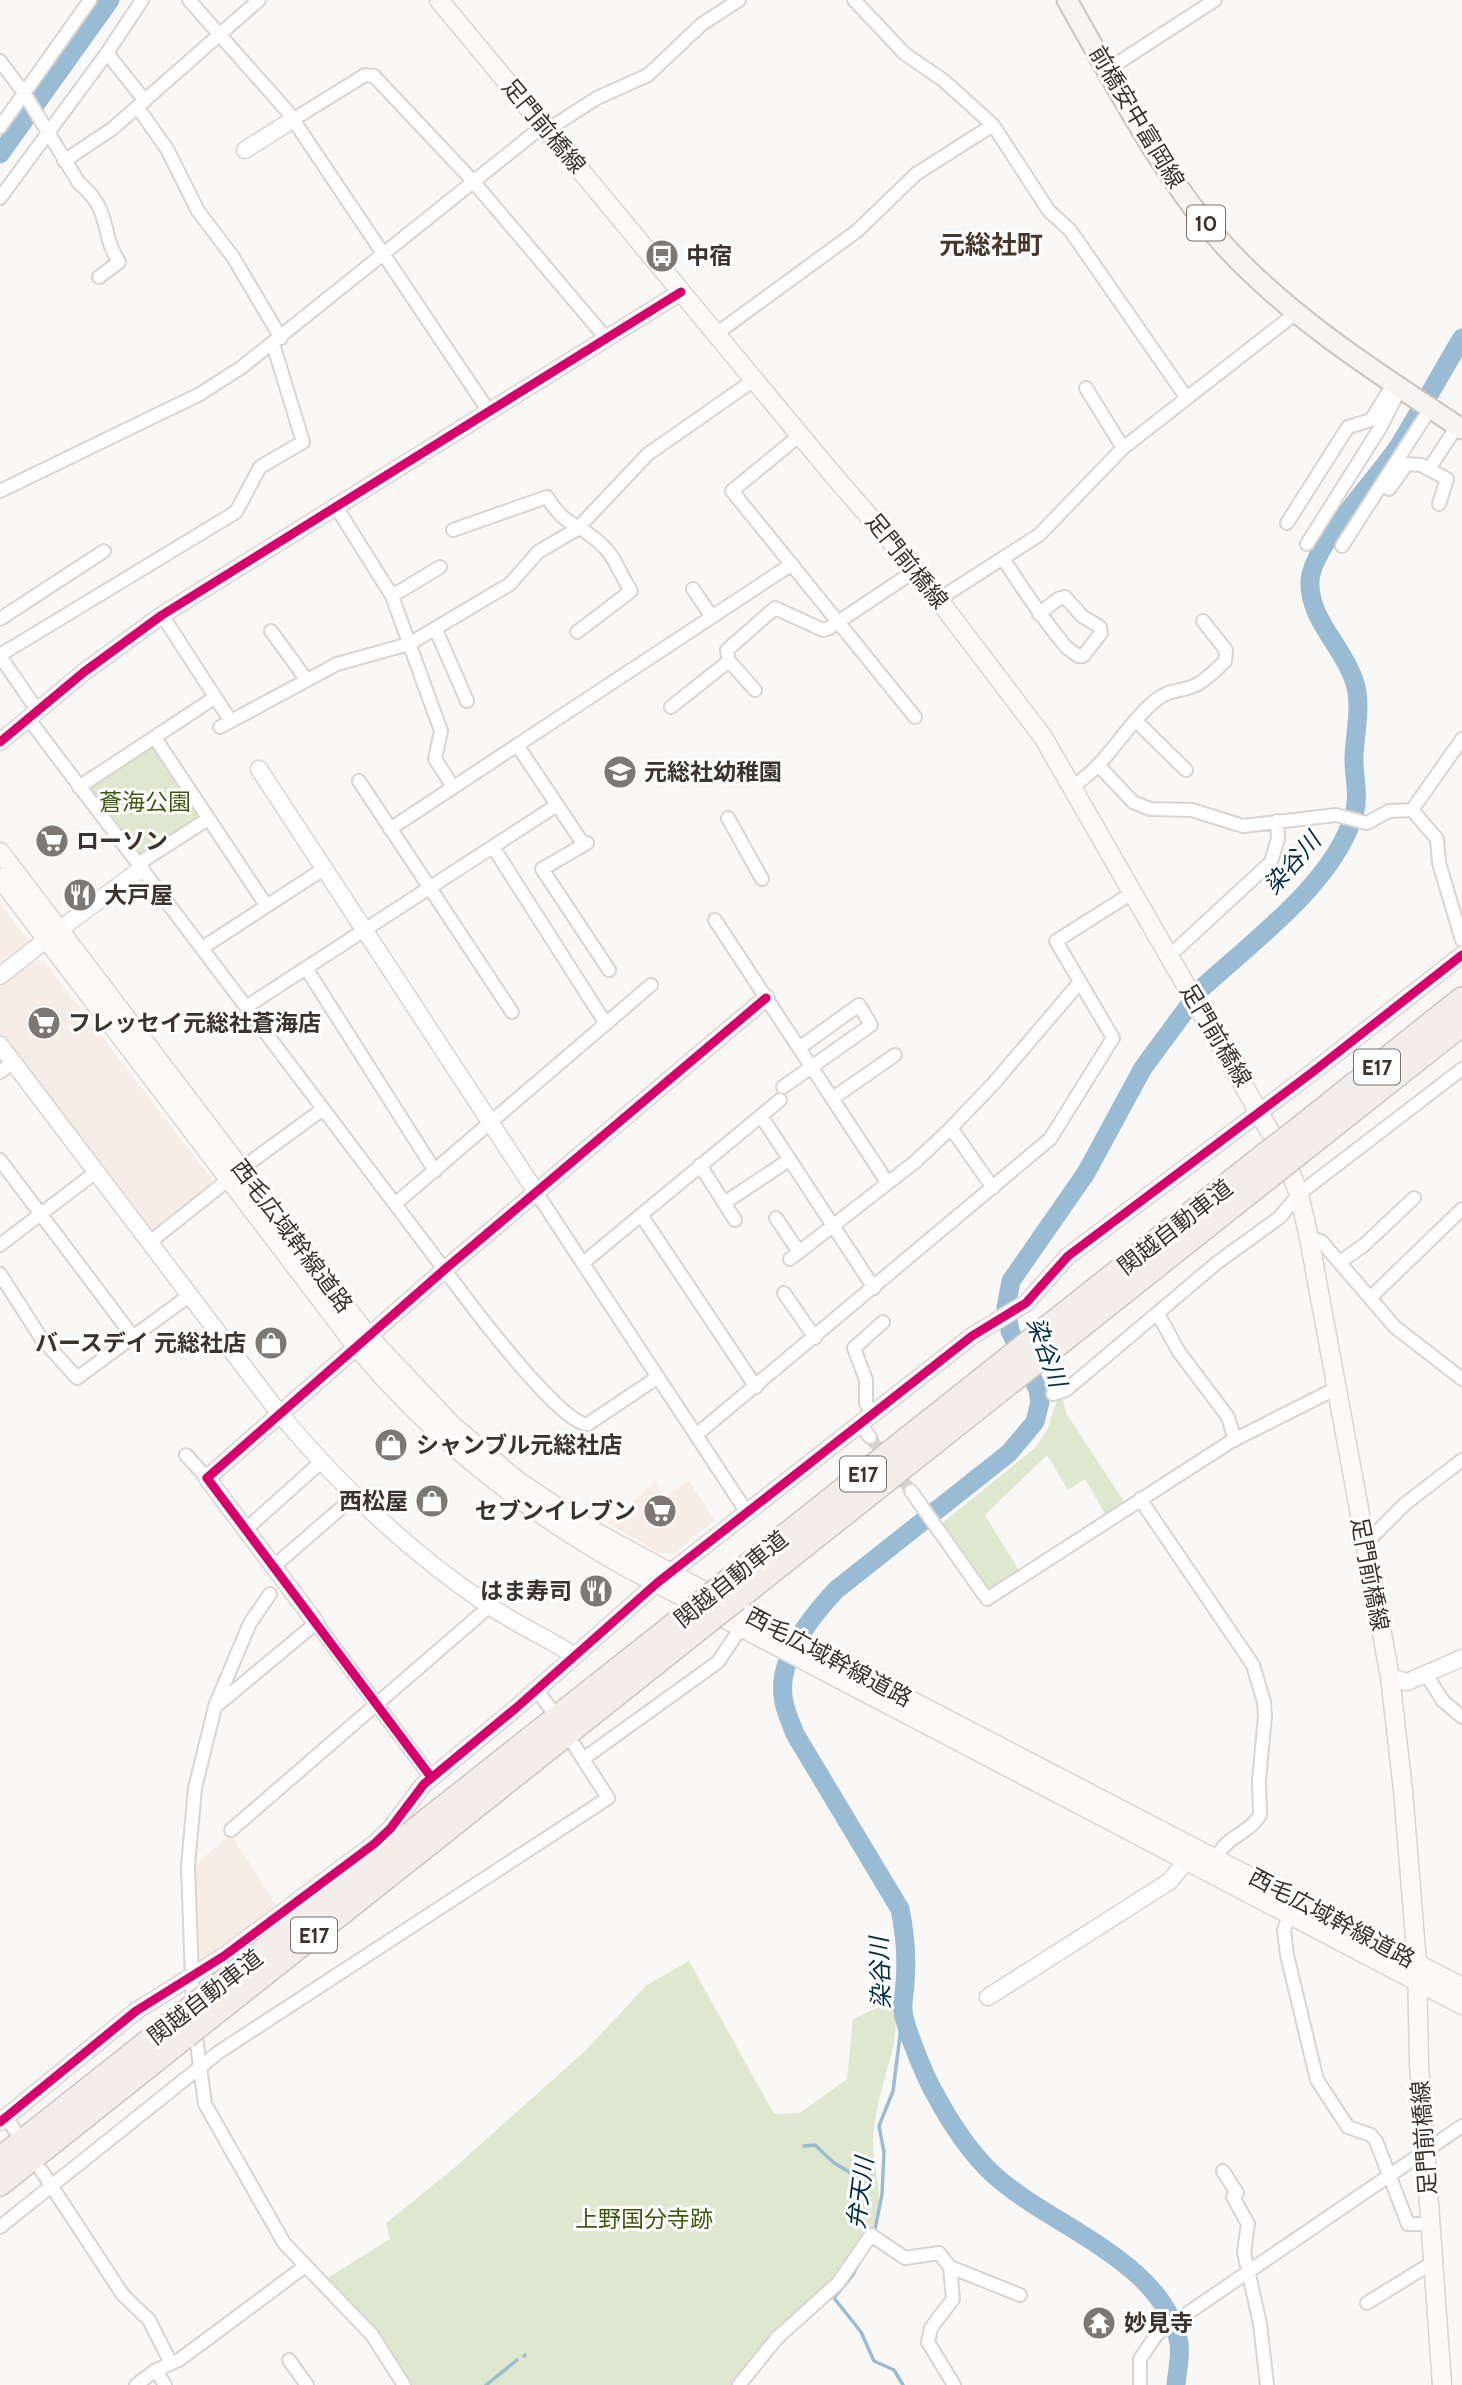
<svg xmlns="http://www.w3.org/2000/svg" width="1462" height="2385" font-family="Cabin,'Noto Sans JP',sans-serif">
  <style>
    .built { fill: #f8ece6 }
    .green { fill: #dde8ce }
    .lines { fill: none; stroke-linecap: round; stroke-linejoin: round }
    .stream { stroke: #99bcd4; stroke-width: 3.5 }
    .river { stroke: #99bcd4; stroke-width: 19 }
    .minor-tunnel { stroke: #d4d1ce; stroke-width: 12; stroke-dasharray: 12 6; stroke-linecap: butt }
    .minor-casing { stroke: #d9d4d1; stroke-width: 16 }
    .tertiary-casing { stroke: #d9d4d1; stroke-width: 19 }
    .secondary-casing { stroke: #d9d4d1; stroke-width: 21 }
    .primary-casing { stroke: #ccc4bf; stroke-width: 23 }
    .motorway-casing { stroke: #ccc4bf; stroke-width: 26 }
    .minor { stroke: #fefefe; stroke-width: 12 }
    .tertiary { stroke: #fefefe; stroke-width: 16 }
    .secondary { stroke: #fcf9f8; stroke-width: 18 }
    .primary { stroke: #f8f4f2; stroke-width: 19 }
    .motorway { stroke: #f4eeea; stroke-width: 23 }
    .motorway-bridge-casing { stroke: #ccc4bf; stroke-width: 26; stroke-linecap: butt }
    .motorway-bridge { stroke: #f4eeea; stroke-width: 23 }
    .cycleway-casing { stroke: #fff; stroke-width: 13 }
    .cycleway { stroke: #d6006c; stroke-width: 9 }
    .labels { text-anchor: middle; dominant-baseline: central; stroke-width: 6; stroke-linejoin: round; paint-order: stroke }
    .shield { fill: #fff; stroke: #76706d; stroke-width: 2 }
    .shield-label { font-size: 21px; font-weight: bold; fill: #3c332e }
    .street-label { font-size: 23px; fill: #3c332e; stroke: #fff }
    .poi-label { font-size: 23px; font-weight: bold; fill: #3c332e; stroke: #fff; text-anchor: start }
    .park-label { font-size: 23px; fill: #3e5a0e; stroke: #fff }
    .water-label { font-size: 24px; font-style: italic; fill: #012e46; stroke: #fff }
    .quarter-label { font-size: 26px; font-weight: bold; fill: #49372c; stroke: #fff }
  </style>
  <rect width="100%" height="100%" fill="#faf8f6"/>
  <path class="built" d="M0 903 29 941 27 949 0 969Z
    M37 960 44 961 212 1179 210 1187 153 1230 147 1229 0 1036V987Z
    M689 1481 715 1520 674 1554 660 1553 607 1523 655 1483 664 1497Z
    M231 1834 277 1906 201 1962 194 1958 192 1936 195 1865Z"/>
  <path class="green" d="M149 746 154 747 198 816 196 822 145 856H138L90 791V784Z
    M1057 1400H1063L1066 1413 1123 1500 1122 1507 1107 1517 1085 1479 1068 1490 1047 1455 985 1515 1020 1572 992 1591 984 1589 941 1524 1035 1448 1047 1430Z
    M689 1961 774 2114 800 2113 847 2079 853 2019 897 1999C895 2014 897 2032 893 2047 886 2076 876 2104 873 2135 871 2163 885 2192 876 2220 861 2267 770 2347 733 2385H408L328 2282 329 2277 390 2239 386 2223 453 2169 585 2051 647 1985Z"/>
  <g class="lines">
    <path class="stream" d="M804 2146 815 2145 833 2162 862 2180 871 2176
      M874 2235 882 2194 884 2152 879 2126 893 2091 903 2012
      M866 2251 852 2276 834 2298 861 2332 874 2361 894 2370 903 2385
      M524 2356 525 2355
      M486 2385 517 2360"/>
    <path class="river" d="M0 154 110 0
      M1176 2385C1177 2372 1181 2356 1179 2343 1164 2261 1050 2226 994 2175 971 2154 950 2122 935 2094 926 2079 904 2026 903 2010 902 2001 905 1992 905 1983 907 1959 905 1933 900 1909L795 1734C791 1723 786 1713 784 1702 775 1661 810 1618 836 1590L1009 1453 1035 1422 1040 1402 1038 1390 1010 1331 1006 1307 1011 1281 1086 1173 1143 1068 1202 988C1253 941 1335 882 1354 814 1360 794 1353 775 1354 756 1355 734 1361 708 1356 687 1347 650 1308 620 1310 581 1312 545 1379 477 1400 444 1421 410 1441 373 1462 338"/>
    <path class="minor-tunnel" d="M870 1437 911 1491"/>
    <defs>
      <path id="minor" d="M189 0 288 112 488 410
        M854 0 905 54 943 80 993 125 1049 211 1070 230 1186 397
        M107 53 145 101
        M0 61 24 93 79 183C113 211 99 231 119 262L99 277
        M1107 70 1215 0
        M138 108 167 149 198 211 233 257 281 338
        M294 119 365 75 374 76 472 180 606 338
        M0 127 90 0
        M547 130 597 98 648 75 702 24 739 0
        M64 161 112 129 259 0
        M0 198 107 53 142 0
        M716 334 857 231 916 174 993 125
        M1086 388 1123 448
        M800 435 732 491 915 717
        M1429 469 1457 426
        M1389 489 1407 464 1421 465 1447 479 1439 504
        M0 491 200 394 242 367 543 126
        M335 505 392 596 441 731 435 759 453 787
        M1287 523 1348 427 1371 420 1394 383
        M453 530 547 497C567 529 578 522 601 544 615 556 621 576 631 591L577 632
        M1307 544 1380 428 1401 387
        M1342 546 1430 409
        M1004 560C1024 591 1043 619 1066 647L1078 656H1083L1101 633 1100 627 1082 616 1065 597 1058 599 1039 614
        M693 589 712 617
        M392 596 440 567
        M939 599 1039 535 1123 448 1296 313
        M162 615 230 720
        M0 619 104 551
        M436 630 467 701
        M271 631 306 679
        M0 655 236 512 260 467 303 442 273 344
        M0 656 37 710
        M729 661 755 690
        M671 707 729 661 727 650 775 608 823 630 829 628 916 570
        M28 718 478 1314C494 1334 567 1428 588 1424L658 1377
        M1136 721 1186 770
        M220 727 337 664 409 644 510 584 538 552 577 529 648 454 754 380
        M155 738 266 905
        M517 745 584 845
        M1099 766 1133 802 1150 809 1192 810 1243 826 1336 815 1367 823 1389 811 1412 810 1437 839 1439 863 1462 940
        M359 781 512 1012
        M1074 785C1108 764 1125 725 1156 700 1169 689 1182 692 1196 685 1206 680 1217 669 1225 661L1226 650 1203 621
        M79 787 214 698
        M1412 810 1462 739
        M728 818 762 879
        M390 829 792 564
        M587 843 542 869 609 970
        M493 847 606 1024
        M138 864 208 819
        M715 920 887 1182
        M202 948 325 868
        M1167 955 1178 948 1271 862 1278 838 1277 821
        M306 968 435 1171
        M246 1007 557 805
        M0 1072 13 1062
        M783 1087 871 1025 859 1005 799 1048
        M833 1098 895 1055
        M761 1116 874 1288
        M951 1128 993 1188
        M0 1160 134 1338
        M700 1165 735 1220
        M241 1169 323 1109
        M536 1192 746 1511
        M724 1203 789 1160
        M395 1204 651 985
        M641 1215 756 1387
        M776 1218 799 1252
        M1309 1238 1321 1241 1395 1327 1462 1379
        M150 1242 229 1179
        M0 1245 96 1172
        M790 1259 915 1162 951 1128 994 1083 1080 982
        M1340 1262 1364 1245 1414 1198
        M583 1263 780 1100
        M0 1274 41 1338 77 1378 190 1295
        M784 1293 815 1338
        M1370 1298 1462 1209
        M1158 1314 1179 1352 1228 1417 1235 1440
        M1053 1394 1066 1390 1218 1262 1280 1217 1299 1194 1462 1069
        M873 1414 866 1403V1380L854 1348 883 1322
        M859 1423 870 1437
        M696 1435 1050 1139 1113 1038 1056 941 1132 893
        M186 1455 207 1478
        M911 1491 987 1599 1230 1442 1335 1389
        M1140 1499 1253 1665 1264 1702 1265 1716 1259 1780 1260 1815C1249 1834 1226 1836 1217 1857
        M245 1530 321 1462
        M1365 1544 1405 1504 1462 1460
        M273 1567 355 1496
        M1427 1676 1443 1701 1462 1717
        M537 1690 550 1708
        M215 1706 250 1623 270 1594
        M583 1759 718 1662 742 1626
        M231 1830 490 1606
        M1289 1915 1284 1930 1287 1955 1317 2080 1348 2127 1371 2135 1376 2141 1408 2224H1429
        M193 2007 188 1866 195 1788 215 1707 316 1623 431 1777
        M195 2029 205 2104 284 2243 372 2335 404 2385
        M6 2117 16 2132
        M41 2170 123 2295 149 2320 171 2363
        M1223 2171 1237 2193 1233 2197 1248 2224 1244 2252 1260 2324 1267 2385
        M0 2227 219 2052 608 1798 574 1745
        M950 2267 953 2299 931 2328 928 2342 954 2385
        M1367 2303 1432 2263
        M289 2360 307 2385
        M156 2370 165 2385
        M136 2385 156 2370 179 2360 304 2267
        M739 2385 777 2338 838 2283 871 2235 905 2258 939 2253 950 2267 1020 2295
        M1140 2385V2359L1157 2334 1462 2126"/>
      <path id="tertiary" d="M245 150 294 119
        M0 742 84 672 162 615 681 292
        M259 769 536 1192
        M59 930 141 869
        M0 976 47 939
        M0 1045 279 1413C340 1486 409 1552 488 1605 513 1622 541 1635 567 1651L573 1658
        M316 1623 207 1478 444 1270 766 998
        M1390 1677 1407 1682 1462 1658
        M988 1997 1170 1881 1186 1861
        M0 2122 136 2011 224 1956 374 1844 390 1829 424 1784 516 1708 657 1583 972 1336 1026 1303 1068 1256 1314 1071 1462 955"/>
      <path id="secondary" d="M439 0 834 476 916 570 1043 737 1284 1156 1299 1194 1309 1238 1390 1677 1403 1790 1417 1963 1419 2064 1442 2385
        M0 852 368 1336 451 1424 518 1481 588 1528 783 1634 1462 1987
        M0 878 356 1346C434 1439 519 1506 624 1566L1462 2005"/>
      <path id="primary" d="M1067 0C1111 77 1158 168 1215 235 1281 312 1377 373 1462 429"/>
      <path id="motorway" d="M1291 1135 1462 999
        M1299 1153 1462 1024
        M718 1589 1266 1154
        M737 1599 1275 1172
        M430 1818 694 1609
        M441 1834 711 1619
        M0 2159 183 2014
        M0 2184 186 2036"/>
    </defs>
    <use href="#minor" class="minor-casing"/>
    <use href="#tertiary" class="tertiary-casing"/>
    <use href="#secondary" class="secondary-casing"/>
    <use href="#primary" class="primary-casing"/>
    <use href="#motorway" class="motorway-casing"/>
    <use href="#minor" class="minor"/>
    <use href="#tertiary" class="tertiary"/>
    <use href="#secondary" class="secondary"/>
    <use href="#primary" class="primary"/>
    <use href="#motorway" class="motorway"/>
    <defs>
      <path id="motorway-bridge" d="M1266 1154 1291 1135
        M1275 1172 1299 1153
        M694 1609 718 1589
        M711 1619 737 1599
        M183 2014 430 1818
        M186 2036 441 1834"/>
    </defs>
    <use href="#motorway-bridge" class="motorway-bridge-casing"/>
    <use href="#motorway-bridge" class="motorway-bridge"/>
    <defs>
      <path id="cycleway" d="M0 742 84 672 162 615 681 292
        M431 1777 207 1478 444 1270 766 998
        M0 2122 136 2011 224 1956 374 1844 390 1829 424 1784 516 1708 657 1583 972 1336 1026 1303 1068 1256 1314 1071 1462 955"/>
    </defs>
    <use href="#cycleway" class="cycleway-casing"/>
    <use href="#cycleway" class="cycleway"/>
  </g>
  <defs>
    <symbol id="bus-disc" viewBox="-11 -11 22 22"><circle r="9.5" fill="#7e7874" stroke="#fff"/><path d="M-5-6H5V4H4V6H2V4H-2V6H-4V4H-5ZM-3.5-4V0h7V-4ZM-3.5 1.2v1.5H-2V1.2ZM2 1.2v1.5H3.5V1.2Z" fill="#fff"/></symbol>
    <symbol id="school-disc" viewBox="-11 -11 22 22"><circle r="9.5" fill="#7e7874" stroke="#fff"/><path d="M0-5L7-2L0 1L-7-2ZM-4 1L0 2.5L4 1V4Q0 6-4 4Z" fill="#fff"/></symbol>
    <symbol id="supermarket-disc" viewBox="-11 -11 22 22"><circle r="9.5" fill="#7e7874" stroke="#fff"/><path d="M-6-5.5h2.5l.6 2H6L4.5 2H-2.5L-4.4-4H-6ZM-1.5 3.2a1.3 1.3 0 1 0 .1 0ZM3 3.2a1.3 1.3 0 1 0 .1 0Z" fill="#fff"/></symbol>
    <symbol id="restaurant-disc" viewBox="-11 -11 22 22"><circle r="9.5" fill="#7e7874" stroke="#fff"/><path d="M-5-6h1v4h1v-4h1v4h1v-4h1v5L-1.5 .5V6h-2V.5L-5-1ZM5-6V6H3V1.5H1.5Q1.5-4 5-6Z" fill="#fff"/></symbol>
    <symbol id="shop-disc" viewBox="-11 -11 22 22"><circle r="9.5" fill="#7e7874" stroke="#fff"/><path d="M-5-2.5h2.3a2.7 3.5 0 0 1 5.4 0H5L5.5 6h-11ZM-1.5-2.5h3a1.5 2.3 0 0 0-3 0Z" fill="#fff"/></symbol>
    <symbol id="temple-disc" viewBox="-11 -11 22 22"><circle r="9.5" fill="#7e7874" stroke="#fff"/><path d="M0-6L5-2H3V0L6.5 2.5H4V6H1.5V3h-3V6H-4V2.5H-6.5L-3 0V-2H-5Z" fill="#fff"/></symbol>
  </defs>
  <g fill-rule="evenodd">
    <use href="#bus-disc" x="643" y="237" width="38" height="38"/>
    <use href="#school-disc" x="601" y="753" width="38" height="38"/>
    <use href="#supermarket-disc" x="33" y="822" width="38" height="38"/>
    <use href="#restaurant-disc" x="61" y="876" width="38" height="38"/>
    <use href="#supermarket-disc" x="25" y="1004" width="38" height="38"/>
    <use href="#shop-disc" x="252" y="1324" width="38" height="38"/>
    <use href="#shop-disc" x="372" y="1426" width="38" height="38"/>
    <use href="#shop-disc" x="413" y="1482" width="38" height="38"/>
    <use href="#supermarket-disc" x="641" y="1492" width="38" height="38"/>
    <use href="#restaurant-disc" x="577" y="1572" width="38" height="38"/>
    <use href="#temple-disc" x="1080" y="2304" width="38" height="38"/>
  </g>
  <g class="labels">
    <g class="shield">
      <rect x="1187" y="205.5" width="38" height="35" rx="5"/>
      <rect x="1354" y="1049.5" width="46" height="35" rx="5"/>
      <rect x="840" y="1456.5" width="46" height="35" rx="5"/>
      <rect x="291" y="1917.5" width="46" height="35" rx="5"/>
    </g>
    <g class="shield-label">
      <text x="1206" y="223">10</text>
      <text x="1377" y="1067">E17</text>
      <text x="863" y="1474">E17</text>
      <text x="314" y="1935">E17</text>
    </g>
    <g class="street-label">
      <text transform="translate(1137 117) rotate(59)">前橋安中富岡線</text>
      <text transform="translate(544 126) rotate(50)">足門前橋線</text>
      <text transform="translate(907 561) rotate(51)">足門前橋線</text>
      <text transform="translate(1216 1035) rotate(59)">足門前橋線</text>
      <text transform="translate(1175 1227) rotate(-38)">関越自動車道</text>
      <text transform="translate(292 1236) rotate(53)">西毛広域幹線道路</text>
      <text transform="translate(1370 1574) rotate(79)">足門前橋線</text>
      <text transform="translate(731 1579) rotate(-39)">関越自動車道</text>
      <text transform="translate(829 1657) rotate(28)">西毛広域幹線道路</text>
      <text transform="translate(1332 1918) rotate(28)">西毛広域幹線道路</text>
      <text transform="translate(205 1997) rotate(-38)">関越自動車道</text>
      <text transform="translate(1424 2138) rotate(-94)">足門前橋線</text>
    </g>
    <g class="poi-label">
      <text x="686" y="256">中宿</text>
      <text x="644" y="772">元総社幼稚園</text>
      <text x="76" y="841">ローソン</text>
      <text x="104" y="895">大戸屋</text>
      <text x="68" y="1023">フレッセイ元総社蒼海店</text>
      <text x="246" y="1343" text-anchor="end">バースデイ 元総社店</text>
      <text x="416" y="1445">シャンブル元総社店</text>
      <text x="408" y="1501" text-anchor="end">西松屋</text>
      <text x="636" y="1511" text-anchor="end">セブンイレブン</text>
      <text x="572" y="1591" text-anchor="end">はま寿司</text>
      <text x="1124" y="2323">妙見寺</text>
    </g>
    <g class="park-label">
      <text x="145" y="802">蒼海公園</text>
      <text x="644" y="2219">上野国分寺跡</text>
    </g>
    <g class="water-label">
      <text transform="translate(1292 863) rotate(-49)">染谷川</text>
      <text transform="translate(1047 1352) rotate(70)">染谷川</text>
      <text transform="translate(880 1973) rotate(-92)">染谷川</text>
      <text transform="translate(860 2193) rotate(-83)">弁天川</text>
    </g>
    <g class="quarter-label">
      <text x="991" y="245">元総社町</text>
    </g>
  </g>
</svg>
